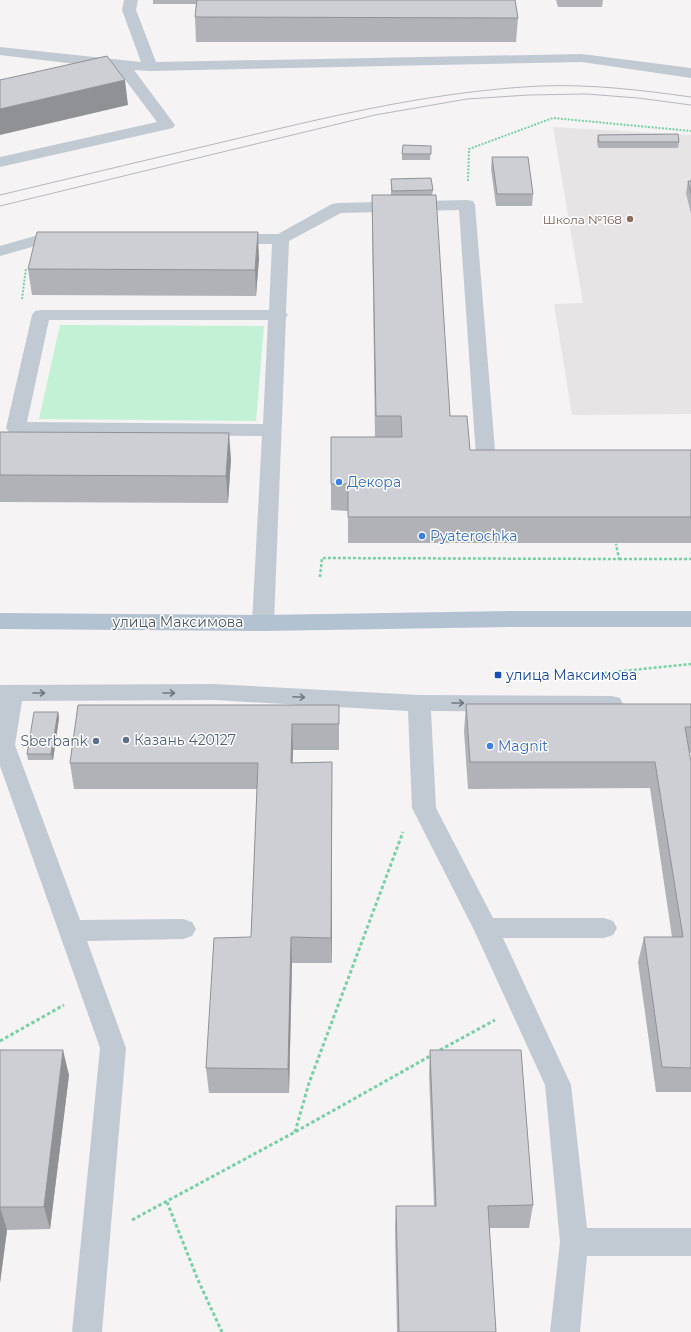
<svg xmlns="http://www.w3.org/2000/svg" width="691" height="1332" font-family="Montserrat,sans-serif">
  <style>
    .education { fill: #e6e4e5 }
    .green { fill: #c3f1d5 }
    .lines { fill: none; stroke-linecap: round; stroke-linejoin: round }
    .path-far2 { stroke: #7ad0a6; stroke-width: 2; stroke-dasharray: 2 1.5; stroke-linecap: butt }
    .path-far1 { stroke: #7ad0a6; stroke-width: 2.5; stroke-dasharray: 3 2; stroke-linecap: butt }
    .path { stroke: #7ad0a6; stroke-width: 3; stroke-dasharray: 3.5 2.5; stroke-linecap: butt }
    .minor { fill: #c1cad2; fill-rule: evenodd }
    .major { fill: #b3c2d1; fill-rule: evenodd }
    .tram { stroke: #b5b8bd; stroke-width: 1 }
    .wall { fill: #b0b2b7 }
    .shaded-wall { fill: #909195 }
    .building { fill: #cdcfd5; stroke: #909195 }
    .oneway { stroke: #6e7983 }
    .education-dot { fill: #8d6e63; stroke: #fff; stroke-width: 1.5 }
    .shop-dot { fill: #3f7fe0; stroke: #fff; stroke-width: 1.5 }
    .transit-dot { fill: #1a4fb4; stroke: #fff; stroke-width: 1.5 }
    .service-dot { fill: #5c6f8a; stroke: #fff; stroke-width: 1.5 }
    .labels { text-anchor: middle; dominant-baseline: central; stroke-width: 3; stroke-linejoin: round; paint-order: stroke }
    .far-education-label { font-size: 12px; fill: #785e54; stroke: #fff; text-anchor: end }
    .shop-label { font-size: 14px; fill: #366cbe; stroke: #fff; text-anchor: start }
    .street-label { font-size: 14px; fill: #4a5661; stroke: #fff }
    .transit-label { font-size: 14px; fill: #164399; stroke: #fff; text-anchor: start }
    .service-label { font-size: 14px; fill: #4e5e75; stroke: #fff; text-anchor: start }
  </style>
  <rect width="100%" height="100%" fill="#f5f3f3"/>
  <path class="education" d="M553 127 691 135V414L572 415 554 304 583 303Z"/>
  <path class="green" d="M60 325 264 326 256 421 39 419Z"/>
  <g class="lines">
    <path class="path-far2" d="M468 181 469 149 553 118 691 131
      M22 299 26 268"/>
    <path class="path-far1" d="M619 559H691
      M320 577 322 558 619 559 616 544
      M584 675 691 664"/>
    <path class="path" d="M0 1041 64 1005
      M440 1050 495 1020
      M295 1132 309 1083 403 832
      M167 1202 198 1280 222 1332
      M132 1220 295 1132 432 1055"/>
    <path class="minor" d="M124 0H138L136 10 156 62 582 54 691 68V78L582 62 150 71 134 70 175 125 173 128 0 167V157L157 122 117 69 0 55V47L141 62 122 10Z
      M467 200 473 201 475 205 495 450 517 453 520 457 517 461C505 465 491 464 479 460L476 456 459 210 341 213 289 241 286 313 288 315 286 317 274 623 271 628 263 631 255 628 252 623 262 436 16 434 9 432 6 428 32 315 35 311 41 310H269L272 244H228L222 243 220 239 222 235 228 234H278L332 204 338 203ZM49 320H268L263 424 27 422Z
      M45 233 70 234 72 238 70 242 46 243 0 256V246Z
      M214 684 419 695 612 696 620 698 623 704 620 710 612 712 431 711 436 808 493 918H604L613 921 617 928 613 935 604 938H503L571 1085 587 1228H691V1256H587L580 1332H550L560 1242 545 1085 474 930 412 808 408 711 214 700 22 701 15 745 80 920 183 919 192 922 196 929 192 936 183 939 87 941 126 1048 102 1332H72L100 1048 0 766V685Z"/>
    <path class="major" d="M515 611H691V627H515L263 631 0 629V613L263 615Z"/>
    <path class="tram" d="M0 195C82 175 165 156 248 136 344 113 440 91 540 86 591 84 641 90 691 97
      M0 206 375 115 467 99 529 95 586 94 638 98 691 105"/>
  </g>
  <path class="wall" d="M153 0H515L518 18 516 42H196L195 17 196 4H153Z
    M556 0H603L602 7H558Z
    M598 135 679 142 678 148H598L597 141Z
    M431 146 430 160H402V154Z
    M492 157 533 194 532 206H496L491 169Z
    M391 179 433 190 432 195 450 416 470 450H691V543H348V511L331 510V484L375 437 372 221V195H391Z
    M688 181H691V214L686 193Z
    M259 258 256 296 32 295 28 269Z
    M0 432 231 459 228 503 0 502Z
    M466 704H691V753H689L691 762V1092H656L638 962 644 937H672L650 788 468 789 464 731Z
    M339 705V750H293L292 763 332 789V963H292L289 1093H209L206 1068 251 937 257 789H74L70 763Z
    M58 712 59 718 53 760H28L27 754Z
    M0 1050 69 1075 50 1229 7 1230 0 1283Z
    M430 1050 533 1205 529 1228H489L496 1332H397L395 1228 396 1206H434L429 1074Z"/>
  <path class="shaded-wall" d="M125 80 128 105 0 135V109Z
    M258 232 259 258 256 296 255 270Z
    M229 433 231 459 228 503 226 476Z
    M58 712 59 718 53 760 51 754Z
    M292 724 293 750 292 789 291 763Z
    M332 762V963L331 938Z
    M291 937 292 963 289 1093 288 1069Z
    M63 1050 69 1075 50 1229 44 1207Z
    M0 1207 7 1230 0 1283Z"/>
  <path class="building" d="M197 0H515L518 18 195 17Z
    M107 56 125 80 0 109V80Z
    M678 134 679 142H599L598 135Z
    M403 145 431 146V154H402Z
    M492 157H528L533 194H497Z
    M431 178 433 190 392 191 391 179Z
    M688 181H691V194Z
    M372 195H436L450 416H467L470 450H691V517H348V484H331V437H402L401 416H376Z
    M37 232H258L255 270 28 269Z
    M0 432 229 433 226 476 0 475Z
    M466 704H691V727H685L691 762V1068L662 1067 644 937H683L655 762H470Z
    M78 705H339V724H292L291 763 332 762 331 938 291 937 288 1069 206 1068 214 938 251 937 258 763H70Z
    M34 712H58L51 754H27Z
    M0 1050H63L44 1207H0V1208Z
    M430 1050H521L533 1205 488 1206 496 1332H399L396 1206H436Z"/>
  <defs><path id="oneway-shaft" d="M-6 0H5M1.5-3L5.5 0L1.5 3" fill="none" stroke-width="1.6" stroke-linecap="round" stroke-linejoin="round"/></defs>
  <g class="oneway">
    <use href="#oneway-shaft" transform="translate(39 693)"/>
    <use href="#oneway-shaft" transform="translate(169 693)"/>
    <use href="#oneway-shaft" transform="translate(299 697) rotate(3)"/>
    <use href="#oneway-shaft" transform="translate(458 703)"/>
  </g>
  <circle class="education-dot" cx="630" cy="219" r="4"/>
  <g class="shop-dot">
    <circle cx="339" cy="482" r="4"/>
    <circle cx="422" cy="536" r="4"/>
    <circle cx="490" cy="746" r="4"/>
  </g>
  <rect class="transit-dot" x="494" y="671" width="8" height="8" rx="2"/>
  <g class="service-dot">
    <circle cx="126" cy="740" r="4"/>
    <circle cx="96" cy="741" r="4"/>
  </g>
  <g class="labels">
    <g class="far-education-label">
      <text x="622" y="219">Школа №168</text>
    </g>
    <g class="shop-label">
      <text x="347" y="482">Декора</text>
      <text x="430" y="536">Pyaterochka</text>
      <text x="498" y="746">Magnit</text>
    </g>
    <g class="street-label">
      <text x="178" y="622">улица Максимова</text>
    </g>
    <g class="transit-label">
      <text x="506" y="675">улица Максимова</text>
    </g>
    <g class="service-label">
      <text x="134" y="740">Казань 420127</text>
      <text x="88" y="741" text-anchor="end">Sberbank</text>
    </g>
  </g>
</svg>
